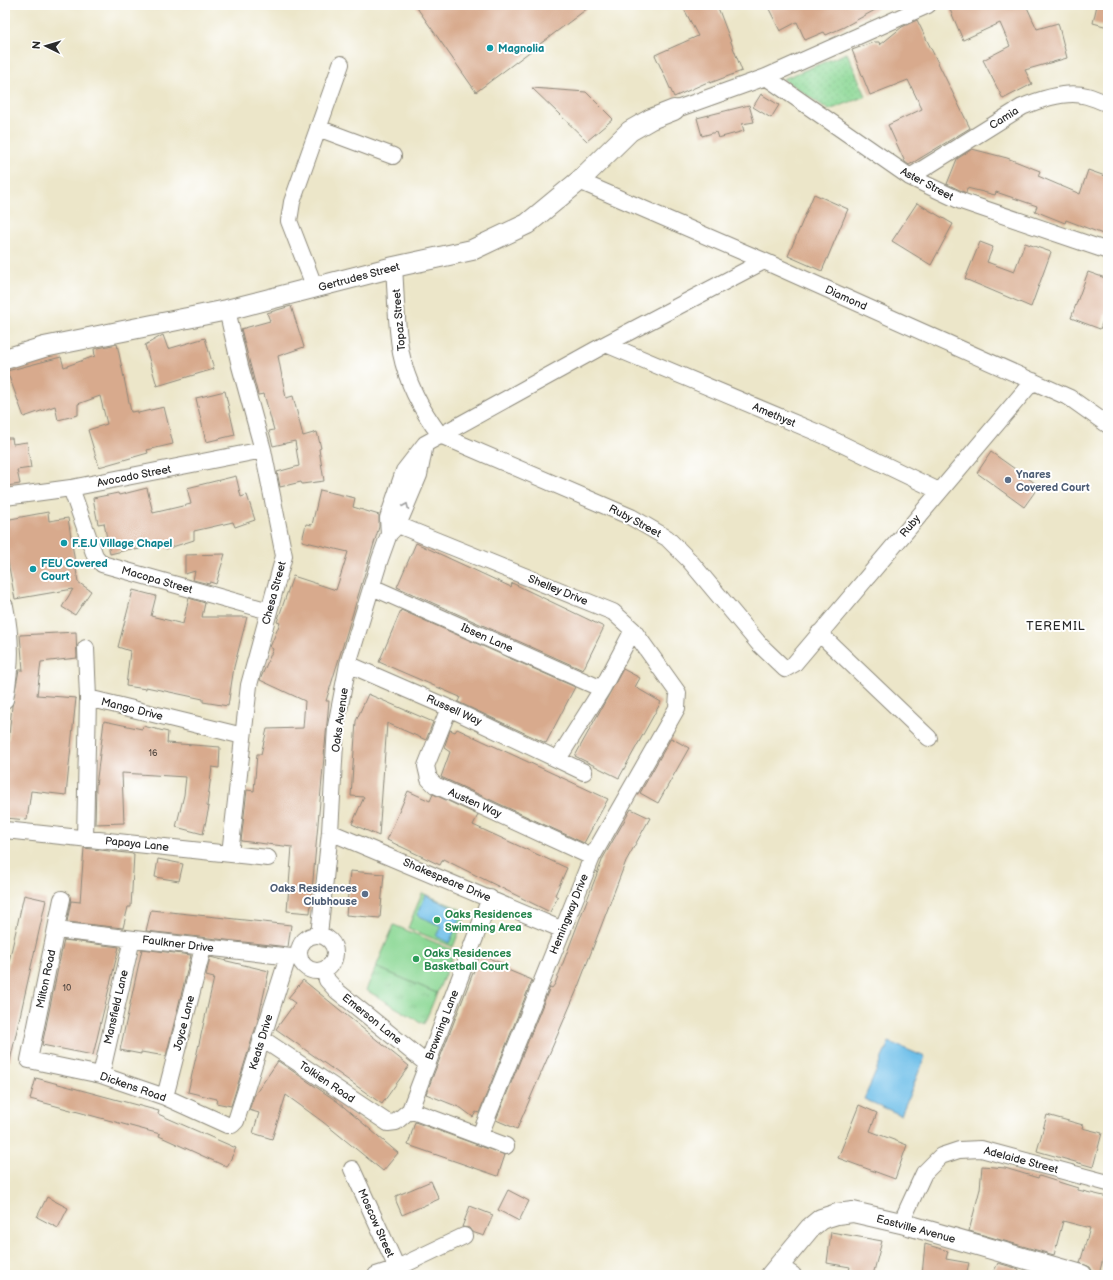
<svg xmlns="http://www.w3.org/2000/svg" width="1113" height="1280" font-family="'Balsamiq Sans',sans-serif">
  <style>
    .grass { fill: url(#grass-dots); stroke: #5c8260 }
    .park { fill: url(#park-tufts); stroke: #5c8260 }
    .pitch { fill: #8cd895; stroke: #5c8260 }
    .water { fill: #6ebfe9; stroke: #4c758a }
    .building { fill: #d8aa8d }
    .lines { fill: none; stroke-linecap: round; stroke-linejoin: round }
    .minor-casing { stroke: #8c887a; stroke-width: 18 }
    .tertiary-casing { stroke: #8c887a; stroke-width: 22 }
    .minor { stroke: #fff; stroke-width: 16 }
    .tertiary { stroke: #fff; stroke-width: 20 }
    .oneway { stroke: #a0a0a0 }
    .culture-dot { fill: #0f9aa8; stroke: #fff; stroke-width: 1.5 }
    .service-dot { fill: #5c6f8a; stroke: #fff; stroke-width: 1.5 }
    .leisure-dot { fill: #2e9e5b; stroke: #fff; stroke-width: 1.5 }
    .labels { text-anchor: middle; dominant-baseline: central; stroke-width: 4; stroke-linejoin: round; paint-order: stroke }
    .number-label { font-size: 9px; fill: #564b44 }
    .culture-label { font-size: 11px; font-weight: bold; fill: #0d838f; stroke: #fff; text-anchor: start }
    .street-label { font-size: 11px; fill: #2b2b2b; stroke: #fff }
    .service-label { font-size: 11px; font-weight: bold; fill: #4e5e75; stroke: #fff; text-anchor: start }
    .leisure-label { font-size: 11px; font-weight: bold; fill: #27864d; stroke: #fff; text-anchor: start }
    .neighbourhood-label { font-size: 12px; letter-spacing: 1px; fill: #2b2b2b; stroke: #fff }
  </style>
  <defs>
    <pattern id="grass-dots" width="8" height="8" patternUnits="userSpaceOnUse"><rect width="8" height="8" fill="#8cd895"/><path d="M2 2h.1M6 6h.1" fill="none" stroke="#79ba81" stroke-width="1.8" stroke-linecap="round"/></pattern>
    <pattern id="park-tufts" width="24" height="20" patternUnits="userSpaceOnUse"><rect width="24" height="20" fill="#8cd895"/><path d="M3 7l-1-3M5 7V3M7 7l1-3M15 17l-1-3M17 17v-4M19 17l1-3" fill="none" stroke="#79ba81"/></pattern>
  </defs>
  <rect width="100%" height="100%" fill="#fff"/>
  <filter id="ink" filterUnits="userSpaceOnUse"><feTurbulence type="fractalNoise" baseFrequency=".025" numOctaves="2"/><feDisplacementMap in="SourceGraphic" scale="8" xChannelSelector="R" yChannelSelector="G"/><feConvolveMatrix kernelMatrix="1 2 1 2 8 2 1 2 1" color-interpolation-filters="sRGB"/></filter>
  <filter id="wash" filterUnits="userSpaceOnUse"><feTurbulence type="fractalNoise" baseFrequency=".012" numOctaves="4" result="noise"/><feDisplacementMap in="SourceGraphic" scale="16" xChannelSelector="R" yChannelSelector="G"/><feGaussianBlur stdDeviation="0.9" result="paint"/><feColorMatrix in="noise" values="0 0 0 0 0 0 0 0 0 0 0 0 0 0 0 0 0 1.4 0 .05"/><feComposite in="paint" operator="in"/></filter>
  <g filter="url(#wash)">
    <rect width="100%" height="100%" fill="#ece6c9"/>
    <path class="grass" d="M847 53 866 96 829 110 783 79Z"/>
    <path class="park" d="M376 967 437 993 424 1024 366 990Z"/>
    <path class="pitch" d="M422 893 467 912 453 947 408 928Z
      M394 925 455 951 437 993 376 967Z"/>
    <path class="water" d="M426 895 463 913 449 943 436 936 441 926 417 915Z
      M889 1042 925 1057 901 1115 864 1099Z"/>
    <g id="blocks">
      <path class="building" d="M415 5H592L476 92Z
        M682 5H717L742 71 710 83V81L674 97 655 55 698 36Z
        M767 5H884L844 27 826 35 824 32 805 40 797 22 780 31Z
        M948 5H1026L1037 29 1058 23 1067 58 1025 70 1032 84 1003 99 983 60 1010 46 1000 23 963 40Z
        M1097 5H1108V27L1093 23Z
        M917 20 970 128 909 165 905 162 888 125 922 109 908 80 870 95 852 50 874 42H879L880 45 902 27Z
        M532 88 586 92 613 119 587 141Z
        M761 94 779 105 771 118 753 107Z
        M749 105 754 122 742 124 744 131 718 138 716 132 702 136 697 118Z
        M972 149 1007 158 1040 171 1038 176 1080 194 1088 170 1108 177V236L1066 220 1065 223 1035 211 1037 206 996 192 995 195 967 188 966 193 947 184 957 159Z
        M814 194 848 209 822 271 788 256Z
        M917 203 953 224 931 265 892 241Z
        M980 242 993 247 987 262 1014 272 1025 243 1051 252 1031 307 965 279Z
        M1088 272 1108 279V307L1100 329 1071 318Z
        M291 306 304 347 278 356 286 398 293 396 303 436 317 432 321 448 319 449 324 481 302 484 301 482 280 487 277 472 299 466 295 441 273 446 269 431 274 430 264 394 258 395 241 329 270 321 267 313Z
        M163 335 168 349 205 338 214 369 157 386 145 345Z
        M117 344 131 412 138 411V413L164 407 173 444 147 450 148 453 99 467 88 430 107 424 100 396 78 404V415L58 420 55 406 24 417 7 371 61 357 64 367 95 356 94 349Z
        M225 391 235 435 206 442 196 398Z
        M5 438H12L13 444 27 442 31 468 17 470 20 484 7 486Z
        M991 452 1039 486 1024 507 977 473Z
        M236 476 241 497 247 495 255 520 235 527 233 522 194 531V540L166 549 165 543 135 550V548L110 554 104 523 98 524 93 498 118 493 119 495 147 488 153 513 191 504 187 488Z
        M320 490 355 498 353 507 379 515V527L326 701H329L310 913 287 911 292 847 241 841 247 790 254 791 257 754H261L267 729 303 728 305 701 260 680 273 649 270 647 280 623 277 622 293 576 336 590 348 552 302 541 306 524 312 525Z
        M48 512 49 521 68 518 78 582 91 591 75 615 62 607 73 589 15 599 5 546V520Z
        M416 543 511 587 512 583 604 627 583 670 397 587Z
        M225 554 216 584 210 582 209 584 193 580 195 571 185 574V555Z
        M133 590 156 596 151 616 183 624 189 598 205 603 202 617H247L234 667 228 706 203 702V699L146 687V689L126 686 130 651 118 647Z
        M401 610 575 687 546 743 458 702 460 697 379 662Z
        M76 632 77 658 41 662 37 695 76 698 66 795 31 791 27 820 5 818V775L12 706 19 670H23L20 635Z
        M623 669 640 678 635 687 661 702 619 778 575 756Z
        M368 694 433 722 426 740 387 723 379 836 352 824 364 797 351 796 356 721Z
        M104 721 142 729 143 726 168 732 167 743 220 747 219 768 212 767 207 806 209 807 203 834 176 827 184 795 186 777 122 773 124 823 95 824 96 786Z
        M457 729 608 799 584 843 441 777 450 752 444 748 450 730 455 732Z
        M671 738 689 748 658 803 640 793Z
        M408 791 430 801 433 794 478 815 473 825 567 868 555 895 558 897 550 912 443 859 440 865 387 840Z
        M631 809 650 818 626 861 576 992 517 1129 496 1120 550 987 552 988 555 984 603 858Z
        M84 848 134 854 131 907H128L123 928 67 922 71 901 80 902Z
        M158 859 183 864 179 881 155 877Z
        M350 871 384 874 380 918 346 915Z
        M24 895 46 900 10 1061H5V979Z
        M151 910 291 925 288 947 146 931Z
        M64 940 119 947 93 1055 42 1045Z
        M142 949 191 955 166 1056 141 1052V1054L120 1050Z
        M480 955 504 964 503 968 532 980 479 1113 476 1112 473 1117 461 1108 426 1094Z
        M210 957 269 971 258 1020 231 1106 216 1103 217 1099 188 1092 214 978 206 976Z
        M303 980 409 1066 382 1104 276 1029 295 1003 288 998Z
        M278 1061 338 1102 398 1153 383 1171 323 1122 286 1095 272 1139 253 1133 259 1113 249 1110 254 1096Z
        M36 1078 159 1111 158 1114 236 1148 227 1167 159 1136 160 1134 30 1099Z
        M859 1105 877 1113 870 1131 907 1145 895 1179 838 1158Z
        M1047 1115 1083 1125 1082 1128 1102 1133 1093 1167 1037 1151Z
        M415 1122 505 1155 498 1176 408 1145Z
        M982 1166 1005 1168 1038 1178 1039 1176 1078 1188V1190L1108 1197V1241L1099 1274 1093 1272 1090 1267 1080 1263 1090 1228 1063 1221 1054 1255 969 1231 980 1189Z
        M431 1181 439 1199 402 1215 396 1201V1196Z
        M508 1190 529 1201 519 1221 498 1210Z
        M47 1197 68 1208 58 1228 37 1217Z
        M470 1206 493 1215 484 1236 472 1232 469 1228 462 1227Z
        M831 1232 882 1241 873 1275H863L849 1271 850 1267 827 1263Z
        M925 1244 948 1251 946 1259 969 1263 966 1275H922Z
        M998 1263 1019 1269 1017 1275H992Z"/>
    </g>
  </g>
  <g filter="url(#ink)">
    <use href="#blocks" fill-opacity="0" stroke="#8c887a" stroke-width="1"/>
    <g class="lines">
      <defs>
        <path id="minor" d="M766 77 910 177 961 201 1108 251
          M674 110 766 77 928 5
          M318 128 393 156
          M910 177 1022 107C1041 99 1067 90 1087 96 1094 98 1101 101 1108 104
          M579 181 764 261 1070 398 1108 425
          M394 267C396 294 396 326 401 353 407 383 422 411 440 435L631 517 667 538 689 560 760 645 785 669 794 664 1033 381
          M315 288 289 221 292 202 341 64
          M227 310 240 366 263 450 284 556 249 685 230 854
          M606 344 823 435 939 491
          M71 488 95 556 102 564 269 611
          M5 497 71 488 263 450
          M398 525 613 612 633 630 678 693 677 708 592 857 480 1135
          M389 534 388 518 404 471 425 444 606 344 764 261
          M372 587 602 689
          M5 606C12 641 11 665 5 700
          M819 633 929 738
          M348 664 449 708 584 772
          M88 698 243 736
          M449 708 426 766 429 779 435 785 592 857
          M558 759 602 689 633 630
          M5 830 268 858
          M330 832 563 930
          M85 839 88 698 86 648
          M62 899 29 1060 101 1075 165 1097 227 1125H232L236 1121 288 957
          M56 930 300 958
          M319 935 330 832 336 726 348 664 380 559 389 534 398 525 419 475 425 444
          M299 953a18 18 0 1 1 36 0a18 18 0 1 1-36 0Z
          M324 970 327 980 337 991 427 1064
          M261 1038 388 1123 396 1122 410 1110 490 898
          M101 1075 132 939
          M165 1097 203 948
          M410 1110 506 1146
          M352 1169 397 1268 403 1275
          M901 1223 924 1173 941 1156 959 1150 981 1149 1108 1183
          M778 1265 793 1275
          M376 1275 397 1268 464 1236"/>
        <path id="tertiary" d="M5 359 44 347 227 310 394 267 472 250 527 224 579 181 630 131 651 119 674 110
          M771 1275 810 1228 821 1219 837 1214 853 1212 901 1223 1082 1275"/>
      </defs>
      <use href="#minor" class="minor-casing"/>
      <use href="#tertiary" class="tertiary-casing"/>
      <use href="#minor" class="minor"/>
      <use href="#tertiary" class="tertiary"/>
    </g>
    <defs><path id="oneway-chevron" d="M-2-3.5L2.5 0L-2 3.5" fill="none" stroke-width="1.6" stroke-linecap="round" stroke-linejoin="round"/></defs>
    <use class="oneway" href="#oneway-chevron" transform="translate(406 506) rotate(-67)"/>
  </g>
  <g class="culture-dot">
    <circle cx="490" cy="48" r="4"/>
    <circle cx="64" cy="543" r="4"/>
    <circle cx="33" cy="569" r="4"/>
  </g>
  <g class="service-dot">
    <circle cx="1008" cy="480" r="4"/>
    <circle cx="365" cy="894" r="4"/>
  </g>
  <g class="leisure-dot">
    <circle cx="437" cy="920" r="4"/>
    <circle cx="416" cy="959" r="4"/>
  </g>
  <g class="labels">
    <g class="number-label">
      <text x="153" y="753">16</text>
      <text x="67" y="988">10</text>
    </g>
    <g class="culture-label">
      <text x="498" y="48">Magnolia</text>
      <text x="72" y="543">F.E.U Village Chapel</text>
      <text x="41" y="563">FEU Covered<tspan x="41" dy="13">Court</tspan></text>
    </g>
    <g class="street-label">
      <text transform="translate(1004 118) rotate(-32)">Camia</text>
      <text transform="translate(927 184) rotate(28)">Aster Street</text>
      <text transform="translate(359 277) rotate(-15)">Gertrudes Street</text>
      <text transform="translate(846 298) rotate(24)">Diamond</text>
      <text transform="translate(399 320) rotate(-95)">Topaz Street</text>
      <text transform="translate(774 415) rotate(23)">Amethyst</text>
      <text transform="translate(134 476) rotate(-11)">Avocado Street</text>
      <text transform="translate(635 521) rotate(28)">Ruby Street</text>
      <text transform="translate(910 526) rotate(-50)">Ruby</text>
      <text transform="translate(157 580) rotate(16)">Macopa Street</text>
      <text transform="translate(558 590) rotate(22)">Shelley Drive</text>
      <text transform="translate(274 593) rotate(-75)">Chesa Street</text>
      <text transform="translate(487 638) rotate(24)">Ibsen Lane</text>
      <text transform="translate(132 709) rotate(14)">Mango Drive</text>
      <text transform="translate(454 710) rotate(24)">Russell Way</text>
      <text transform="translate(340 720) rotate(-82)">Oaks Avenue</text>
      <text transform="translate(475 803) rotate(24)">Austen Way</text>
      <text transform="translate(137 844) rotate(6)">Papaya Lane</text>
      <text transform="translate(447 880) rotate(23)">Shakespeare Drive</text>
      <text transform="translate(569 914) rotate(-68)">Hemingway Drive</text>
      <text transform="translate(178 944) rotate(7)">Faulkner Drive</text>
      <text transform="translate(46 979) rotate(-78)">Milton Road</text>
      <text transform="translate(116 1007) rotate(-77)">Mansfield Lane</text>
      <text transform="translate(372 1019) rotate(39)">Emerson Lane</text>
      <text transform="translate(184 1023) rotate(-76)">Joyce Lane</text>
      <text transform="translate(442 1025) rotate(-69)">Browning Lane</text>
      <text transform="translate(261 1042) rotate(-73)">Keats Drive</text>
      <text transform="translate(327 1082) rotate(34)">Tolkien Road</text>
      <text transform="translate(133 1087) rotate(19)">Dickens Road</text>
      <text transform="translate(1021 1160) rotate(15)">Adelaide Street</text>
      <text transform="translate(376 1223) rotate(66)">Moscow Street</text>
      <text transform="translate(916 1229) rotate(15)">Eastville Avenue</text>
    </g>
    <g class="service-label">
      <text x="1016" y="474">Ynares<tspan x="1016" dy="13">Covered Court</tspan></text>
      <text x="357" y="888" text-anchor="end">Oaks Residences<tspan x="357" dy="13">Clubhouse</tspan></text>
    </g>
    <g class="leisure-label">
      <text x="445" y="914">Oaks Residences<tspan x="445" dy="13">Swimming Area</tspan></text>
      <text x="424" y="953">Oaks Residences<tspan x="424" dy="13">Basketball Court</tspan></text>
    </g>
    <g class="neighbourhood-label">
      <text x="1056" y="626">TEREMIL</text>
    </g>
  </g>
  <rect width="1113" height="1280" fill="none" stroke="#fff" stroke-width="20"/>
  <g transform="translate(46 46) rotate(275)" stroke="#ffffff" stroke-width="3" paint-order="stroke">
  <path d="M0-3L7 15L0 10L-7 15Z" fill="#2b2b2b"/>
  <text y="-6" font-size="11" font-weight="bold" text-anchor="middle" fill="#2b2b2b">N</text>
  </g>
</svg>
